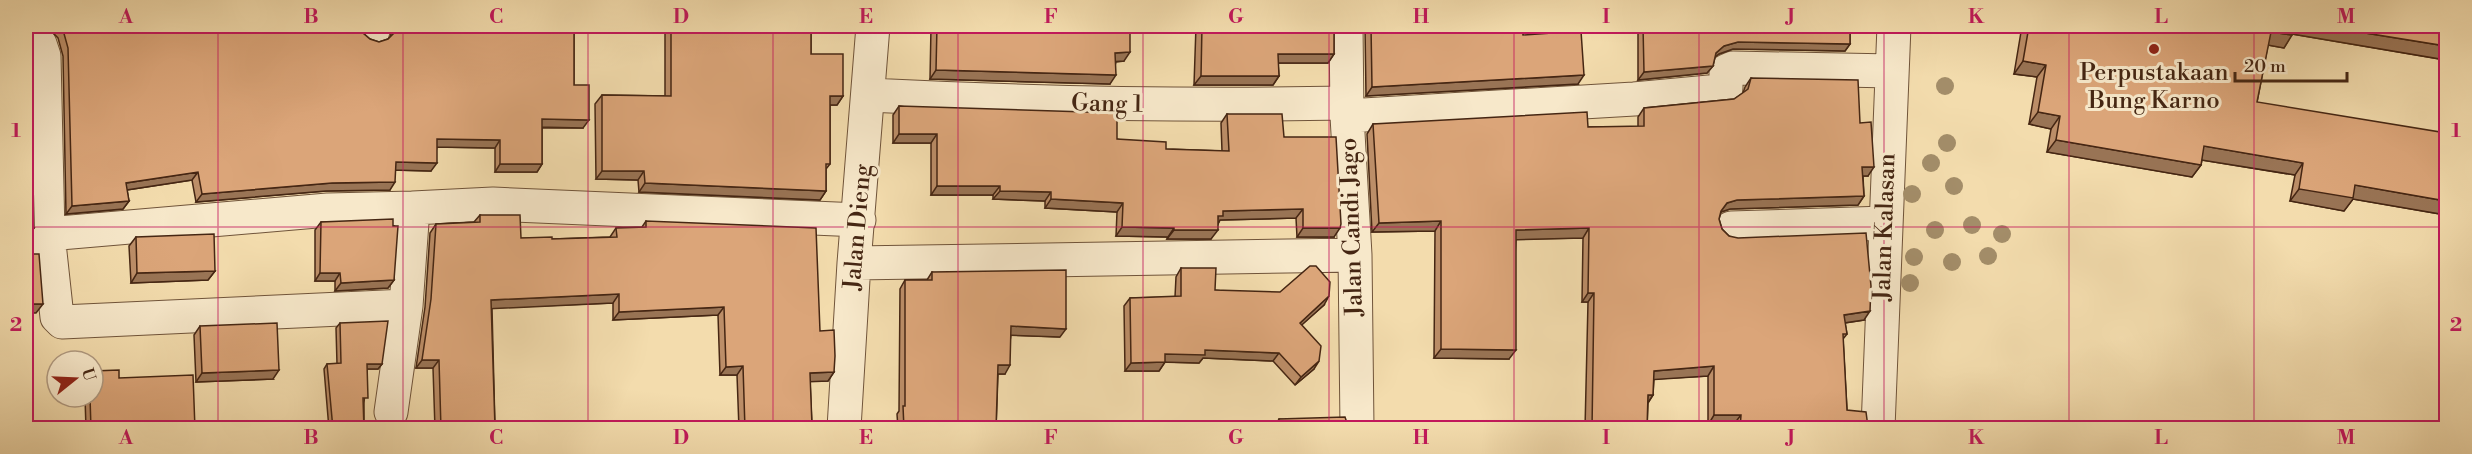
<svg xmlns="http://www.w3.org/2000/svg" width="2472" height="454" font-family="'Libre Bodoni',serif">
  <style>
    .lines { fill: none; stroke-linecap: round; stroke-linejoin: round }
    .minor-casing { stroke: #70543a; stroke-width: 35 }
    .minor { stroke: #f7e8ca; stroke-width: 33 }
    .tree { fill: #a38d69 }
    .wall { fill: #bc8e68; stroke: #452613; stroke-width: 1.5 }
    .shaded-wall { fill: #997455; stroke: #452613; stroke-width: 1.5 }
    .building { fill: #dba579; stroke: #452613; stroke-width: 1.5 }
    .grid { fill: none; stroke: #c2185b; stroke-width: 1.5; stroke-opacity: 0.55 }
    .poi-dot { fill: #8f2418; stroke: #f7e8ca; stroke-width: 2 }
    .labels { text-anchor: middle; dominant-baseline: central; stroke-width: 6; stroke-linejoin: round; paint-order: stroke }
    .poi-label { font-size: 24px; fill: #452613; stroke: #f7e8ca }
    .street-label { font-size: 24px; fill: #452613; stroke: #f7e8ca }
    .neatline { fill: none; stroke: #c2185b; stroke-width: 2 }
    .grid-label { font-size: 20px; text-anchor: middle; font-weight: bold; fill: #c2185b }
  </style>
  <rect width="100%" height="100%" fill="#f3dcad"/>
  <filter id="stains"><feTurbulence type="fractalNoise" baseFrequency=".00333" numOctaves="4"/><feColorMatrix values="0 0 0 0 .2 0 0 0 0 .09 0 0 0 0 .02 0 0 0 .5 -.17"/></filter>
  <radialGradient id="worn" r=".72"><stop offset=".6" stop-color="#630" stop-opacity="0"/><stop offset="1" stop-color="#630" stop-opacity=".3"/></radialGradient>
  <g class="lines">
    <defs>
      <path id="minor" d="M373 26V31
        M1346 26 1347 116 1355 255 1357 428
        M26 38 40 44 44 56 48 234 57 317 62 322 406 306 413 208 493 204 859 220
        M868 95C1028 103 1187 106 1347 103
        M1347 116 1634 99 1720 91 1726 88V71L1733 68 1892 71
        M1731 228 1885 223
        M48 234 328 210 413 208
        M854 263 1355 255
        M391 412 406 306
        M844 428 854 263 873 26
        M1878 428 1894 26"/>
    </defs>
    <use href="#minor" class="minor-casing"/>
    <use href="#minor" class="minor"/>
  </g>
  <g class="tree">
    <circle cx="1945" cy="86" r="9"/>
    <circle cx="1947" cy="143" r="9"/>
    <circle cx="1931" cy="163" r="9"/>
    <circle cx="1954" cy="186" r="9"/>
    <circle cx="1912" cy="194" r="9"/>
    <circle cx="1972" cy="225" r="9"/>
    <circle cx="1935" cy="230" r="9"/>
    <circle cx="2002" cy="234" r="9"/>
    <circle cx="1988" cy="256" r="9"/>
    <circle cx="1914" cy="257" r="9"/>
    <circle cx="1952" cy="262" r="9"/>
    <circle cx="1910" cy="283" r="9"/>
  </g>
  <path class="wall" d="M43 26H213L214 31 363 33 370 39 379 42 388 39 390 37 392 31 391 26H574V85L583 128H542V164L537 172H495V148L437 147 431 171 395 170 390 190 326 191 196 202 192 180 127 190 129 201 123 209 66 214 63 56 58 38 47 27Z
    M665 26H811V54L843 96 837 105H830V164L826 169V191L820 200 639 192 638 180 596 179 595 104 602 95 665 96Z
    M902 26H991L1075 27V26H1130L1124 61 1116 62 1110 84 930 79 931 27Z
    M1136 26H1334V54L1328 63H1278L1279 76 1273 85H1194L1196 26Z
    M1365 26H1522L1523 35 1578 84 1366 96Z
    M1642 26H1850V44L1845 51 1733 49 1719 54 1715 57 1713 66 1707 73 1638 80V31Z
    M2022 26H2446V60L2292 34 2284 48 2268 45 2257 102 2446 215 2353 199 2344 211 2290 201 2295 175 2202 160 2201 165 2192 177 2047 152 2051 129 2029 124 2037 77 2014 74Z
    M1751 78 1860 123 1868 176H1863L1864 196 1858 205 1730 209 1721 212 1719 219 1722 229 1729 236 1864 320 1845 323 1847 334 1843 339 1847 410 1869 429H1734V424L1708 425V376L1654 379 1653 395 1648 403 1647 429H1585L1588 302H1582L1583 238 1516 239 1509 359 1434 358 1435 231 1372 232 1367 134 1373 124 1588 127H1638V117L1644 108 1734 99 1743 93 1745 87Z
    M899 106 1117 139 1166 149 1222 151 1221 123 1227 114 1284 137 1334 237H1297L1296 218 1220 220 1211 239H1167L1168 237 1116 236 1117 212 1045 208V201L993 199V195H931V143H893V115Z
    M480 215 521 238 552 239 610 237 616 228 642 227 646 221 820 331 834 372 828 381H810L812 426 811 429H739L737 375H720L718 315 613 320V303L492 308 495 428 435 429 433 368H416L425 307 430 233 436 224 474 222Z
    M321 222 393 226 394 280 388 288 335 291V281H315V230Z
    M136 237 215 271 208 280 131 283 129 246Z
    M1181 268 1215 290 1324 305 1301 325 1314 369 1295 385 1273 361 1203 358 1199 363 1165 362 1159 371H1125L1124 306 1130 298 1175 297 1176 277Z
    M932 272 1060 337 1011 335 1005 374H998L996 429H898L897 414 899 411 900 289 905 280H927Z
    M340 323 382 364 378 369H367L364 403V429H329L324 369 327 364H337L336 328Z
    M200 326 273 379 196 382 194 335Z
    M119 378 195 429H86L85 397H93Z
    M1279 419 1349 429H1273Z"/>
  <path class="shaded-wall" d="M2291 26H2322L2446 46V60L2286 33Z
    M2271 32 2292 35 2284 48 2262 44Z
    M1738 42 1850 44 1845 51 1733 49 1719 54 1711 60 1716 53 1724 46Z
    M1130 52 1124 61 1109 62 1115 53Z
    M1278 54H1334L1328 63H1271Z
    M2023 61 2046 65 2037 77 2014 74Z
    M1713 66 1707 73 1638 80 1644 72Z
    M936 70 1116 75 1110 84 930 79Z
    M1584 75 1578 84 1366 96 1372 87Z
    M1201 76H1279L1273 85H1194Z
    M830 96H843L837 105H824Z
    M2038 112 2060 116 2051 129 2029 124Z
    M542 119 589 120 583 128 537 127Z
    M899 134H937L931 143H893Z
    M437 139 500 140 495 148 431 147Z
    M2056 140 2201 165 2192 177 2047 152Z
    M2204 146 2303 163 2295 175 2195 159Z
    M396 162 437 163 431 171 390 170Z
    M500 164H542L537 172H495Z
    M1862 167H1874L1868 176H1856Z
    M602 171H644L638 180 596 179Z
    M198 172 192 180 120 191 126 183Z
    M395 182 390 190 326 191 196 202 202 194 332 183Z
    M645 183 826 191 820 200 639 192Z
    M2355 185 2446 201V215L2353 199 2344 211 2290 201 2299 189Z
    M937 186H1000L993 195H931Z
    M1000 191 1051 192 1045 201 993 199Z
    M1864 196 1858 205 1730 209 1721 212V211L1727 203 1737 200Z
    M1051 199 1123 203 1117 212 1045 208Z
    M129 201 123 209 66 214 72 206Z
    M1303 209 1296 218 1220 220 1217 225 1218 216 1223 211Z
    M1441 221 1435 231 1372 232 1379 223Z
    M1122 227 1174 228 1168 237 1116 236Z
    M34 228 29 235H26V229Z
    M1303 228H1340L1334 237H1297Z
    M1589 228 1583 238 1510 240 1516 230Z
    M1174 230H1218L1211 239H1167Z
    M215 271 208 280 131 283 137 273Z
    M320 273H340L335 281H315Z
    M394 280 388 288 335 291 341 283Z
    M1588 293H1594L1588 302H1582Z
    M619 294 613 303 485 309 491 300Z
    M1329 296 1324 305 1294 332 1300 323Z
    M26 304H43L36 313H26Z
    M724 307 718 315 613 320 619 312Z
    M1870 311 1864 320 1837 324 1844 315Z
    M1011 326 1066 329 1060 337 1005 335Z
    M1441 349 1516 350 1509 359 1434 358Z
    M1205 350 1279 353 1273 361 1203 358 1199 363 1159 362 1165 354Z
    M422 360H439L433 368H416Z
    M1319 361 1314 369 1295 385 1301 377Z
    M1165 362 1159 371H1125L1131 363Z
    M367 364H382L378 369H363Z
    M998 365H1010L1005 374H992Z
    M743 366 737 375H720L726 367Z
    M1714 366 1708 376 1648 380 1654 371Z
    M279 370 273 379 196 382 202 373Z
    M834 372 828 381 804 382 810 373Z
    M1648 395H1653L1647 404Z
    M1714 415H1741L1734 424 1708 425Z
    M812 426 811 429H800L802 427Z"/>
  <path class="building" d="M59 26H213L214 31 250 26H361L363 33 370 39 379 42 388 39 394 33 397 26H574V85H589V120L542 119V164H500V140L437 139V163L396 162 395 182 332 183 202 194 198 172 126 183 129 201 72 206 68 48 63 30Z
    M671 26H811V54H843V96H830V164H826V191L645 183 644 171H602V95L671 96Z
    M937 26 1081 27V26H1130V52L1115 53 1116 75 936 70Z
    M1202 26H1334V54H1278L1279 76H1201Z
    M1371 26H1522L1523 35 1581 31 1584 75 1372 87Z
    M1643 26H1850V44L1738 42 1724 46 1716 53 1713 66 1644 72Z
    M2029 26H2294L2292 35 2271 32 2257 102 2446 133V201L2355 185 2353 198 2299 189 2303 163 2204 146 2201 165 2056 140 2060 116 2038 112 2046 65 2023 61Z
    M2322 26H2446V46Z
    M1751 78 1858 80 1860 123 1871 122 1874 167H1862L1864 196 1737 200 1727 203 1721 211 1719 219 1722 229 1729 236 1738 238 1866 233 1871 286 1870 311 1844 315 1847 334H1843L1847 410 1866 412 1868 427 1869 429H1740L1741 415H1714V366L1654 371 1653 395H1648L1647 429H1592L1594 293H1588L1589 228 1516 230V350L1441 349V221L1379 223 1373 124 1587 112 1588 127 1644 126V108L1734 99 1748 89Z
    M26 85H31L34 228 26 229Z
    M899 106 1117 113V139L1166 142V149L1229 151 1227 114H1282L1284 137H1336L1341 224 1340 228H1303V209L1223 211V216H1218V230H1174V228L1122 227 1123 203 1051 199V192L1000 191V186H937V134H899Z
    M480 215H520L521 238 552 237V239L617 237 616 228 646 227V221L816 228 820 331 834 330 835 356 834 372 810 373 812 426 802 427V429H745L743 366 726 367 724 307 619 312V294L491 300 495 428 441 429 439 360H422L431 299 436 224 480 222Z
    M393 219V226H398L394 280 341 283 340 273H320L321 222Z
    M214 234 215 271 137 273 136 237Z
    M26 254H39L43 304H26Z
    M1310 266H1316L1330 282 1329 296 1300 323 1321 346 1319 361 1301 377 1279 353 1205 350V355L1165 354V362L1131 363 1130 298 1181 296V268H1216L1215 290 1280 292Z
    M1066 270V329L1011 326 1010 365H998L996 429H904L903 406H905V280H932V272Z
    M388 321 382 364H367L368 398H363L364 429H333L327 364 341 363 340 323Z
    M277 323 279 370 202 373 200 326Z
    M119 370V378L193 375 195 429H91L90 397H93V371Z
    M26 388H30L32 429H26Z
    M1345 417 1349 429H1279V419Z"/>
  <path class="grid" d="M218 26V428M403 26V428M588 26V428M773 26V428M958 26V428M1143 26V428M1329 26V428M1514 26V428M1699 26V428M1884 26V428M2069 26V428M2254 26V428M26 227H2446"/>
  <circle class="poi-dot" cx="2154" cy="49" r="6"/>
  <g class="labels">
    <g class="poi-label">
      <text x="2154" y="73">Perpustakaan<tspan x="2154" dy="28">Bung Karno</tspan></text>
    </g>
    <g class="street-label">
      <text transform="translate(1107 104) rotate(1)">Gang 1</text>
      <text transform="translate(858 227) rotate(-85)">Jalan Dieng</text>
      <text transform="translate(1352 227) rotate(-92)">Jalan Candi Jago</text>
      <text transform="translate(1885 227) rotate(-88)">Jalan Kalasan</text>
    </g>
  </g>
  <rect width="2472" height="454" fill="none" stroke="#f3dcad" stroke-width="66"/>
  <g transform="translate(75 379) rotate(72)"><circle r="28" fill="#f7e8ca" stroke="#b09a81" stroke-width="1.5"/>
  <path d="M0-4.5L10 22L0 15L-10 22Z" fill="#8f2418"/>
  <text y="-9" font-size="16" font-weight="bold" text-anchor="middle" fill="#452613">U</text>
  </g>
  <path d="M2235 72v9h112v-9" fill="none" stroke="#452613" stroke-width="3"/>
  <text x="2244" y="72" font-size="18" fill="#452613" stroke="#f7e8ca" stroke-width="4.5" paint-order="stroke">20 m</text>
  <rect x="33" y="33" width="2406" height="388" class="neatline"/>
  <g class="grid-label">
    <text x="126" y="23">A</text>
    <text x="311" y="23">B</text>
    <text x="496" y="23">C</text>
    <text x="681" y="23">D</text>
    <text x="866" y="23">E</text>
    <text x="1051" y="23">F</text>
    <text x="1236" y="23">G</text>
    <text x="1421" y="23">H</text>
    <text x="1606" y="23">I</text>
    <text x="1791" y="23">J</text>
    <text x="1976" y="23">K</text>
    <text x="2161" y="23">L</text>
    <text x="2346" y="23">M</text>
    <text x="16" y="137">1</text>
    <text x="2456" y="137">1</text>
    <text x="16" y="331">2</text>
    <text x="2456" y="331">2</text>
    <text x="126" y="444">A</text>
    <text x="311" y="444">B</text>
    <text x="496" y="444">C</text>
    <text x="681" y="444">D</text>
    <text x="866" y="444">E</text>
    <text x="1051" y="444">F</text>
    <text x="1236" y="444">G</text>
    <text x="1421" y="444">H</text>
    <text x="1606" y="444">I</text>
    <text x="1791" y="444">J</text>
    <text x="1976" y="444">K</text>
    <text x="2161" y="444">L</text>
    <text x="2346" y="444">M</text>
  </g>
  <rect width="100%" height="100%" filter="url(#stains)"/>
  <rect width="100%" height="100%" fill="url(#worn)"/>
</svg>
